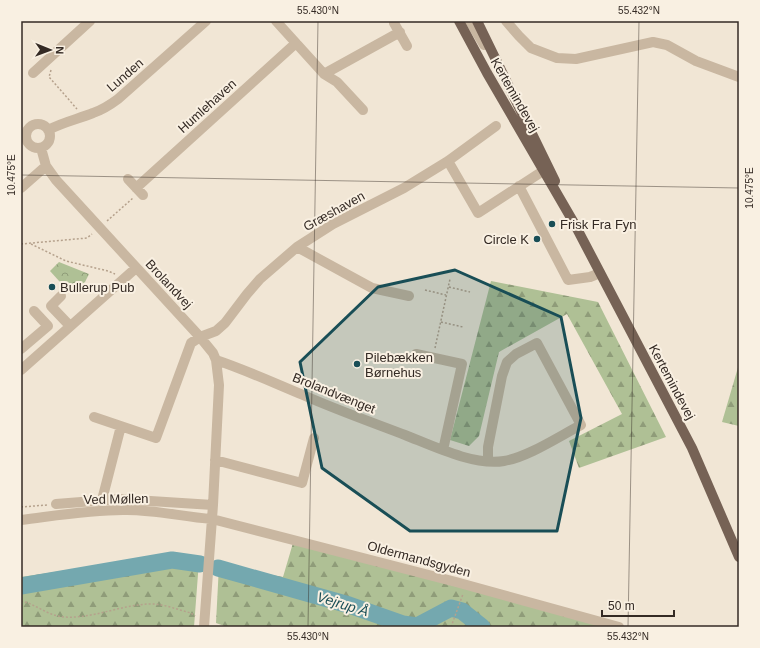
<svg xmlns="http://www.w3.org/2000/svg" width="760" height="648" font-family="Helvetica,sans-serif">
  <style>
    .forest { fill: url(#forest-firs) }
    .park { fill: url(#park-crowns) }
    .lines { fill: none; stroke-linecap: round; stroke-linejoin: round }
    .river { stroke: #74a8af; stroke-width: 17 }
    .path { stroke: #b5a18c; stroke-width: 1.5; stroke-dasharray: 2 2; stroke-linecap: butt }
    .minor { stroke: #c9b7a1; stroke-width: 10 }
    .major { stroke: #766255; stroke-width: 10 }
    .marked { fill: #194e56; fill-opacity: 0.2; stroke: #194e56; stroke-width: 3; stroke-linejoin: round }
    .ticks { fill: none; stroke: #342a24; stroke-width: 1; stroke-opacity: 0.45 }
    .poi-dot { fill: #194e56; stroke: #f9f0e2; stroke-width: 1.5 }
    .labels { text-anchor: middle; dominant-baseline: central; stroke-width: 4; stroke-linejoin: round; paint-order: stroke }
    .street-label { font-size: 13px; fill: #342a24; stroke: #f9f0e2 }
    .poi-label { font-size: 13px; fill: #342a24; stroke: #f9f0e2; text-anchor: start }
    .water-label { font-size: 14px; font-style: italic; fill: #194e56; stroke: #f9f0e2 }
    .neatline { fill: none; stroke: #342a24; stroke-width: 1.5 }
    .ticks-label { font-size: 10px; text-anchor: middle; fill: #342a24 }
  </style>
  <defs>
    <pattern id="forest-firs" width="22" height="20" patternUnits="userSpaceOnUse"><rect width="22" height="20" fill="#afc095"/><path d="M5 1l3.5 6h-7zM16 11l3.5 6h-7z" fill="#8f9c79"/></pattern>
    <pattern id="park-crowns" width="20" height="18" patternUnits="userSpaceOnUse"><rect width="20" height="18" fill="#afc095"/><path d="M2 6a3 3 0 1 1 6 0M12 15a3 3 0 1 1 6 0" fill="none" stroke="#8f9c79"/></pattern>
  </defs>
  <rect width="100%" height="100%" fill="#f1e6d5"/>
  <path class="forest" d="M491 281 598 302 666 437 579 468 569 441 622 414 567 314 499 352 479 436 469 446 450 440Z
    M739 364V426L722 422Z
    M293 543 609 627H227L216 623 219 565 283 577Z
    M148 558 192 559 199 561 194 627H21V577Z"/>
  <path class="park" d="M59 262 89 274 85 282 69 292 50 271Z"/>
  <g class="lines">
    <path class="river" d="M218 568 349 605 403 624 417 626 451 608 462 611 482 627
      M21 586 172 560 200 564"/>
    <path class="path" d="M51 70 49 77 77 109
      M107 221 133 198
      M21 244 87 238 92 234
      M31 244 66 261 108 271 115 274
      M449 287 470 292
      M425 290 446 295
      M441 322 463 327
      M435 348 450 279
      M21 507 47 505
      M21 601C36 604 48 616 64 617 95 619 124 603 155 604 166 605 179 610 191 613L195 616
      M451 627 463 594"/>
    <path class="minor" d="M276 21 324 74 337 82 363 110
      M470 21 484 45
      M506 21 519 36 531 48 557 58 576 59 653 42 667 45 696 61 739 77
      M394 23 407 46
      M33 73 90 21
      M324 74 400 32
      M26 136a12 12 0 1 1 24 0a12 12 0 1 1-24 0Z
      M48 130C63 122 78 119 93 113 102 110 110 105 118 99L206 21
      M41 148 46 166 56 180 200 337 213 353 216 360 219 385 213 505 204 627
      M448 161 478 213 543 171
      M128 179 143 195
      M519 186 568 280 590 277 600 273
      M21 188 46 166
      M136 188 296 43
      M297 247 372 288 409 296
      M61 296 51 306 70 326
      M21 349 48 326 34 311
      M416 354 462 364 443 450
      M216 360C246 370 274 383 303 395 337 410 371 422 405 435 433 446 474 466 504 461 528 457 558 437 581 425L537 343 516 354 507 362 502 376 488 447V461
      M21 370 136 268
      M94 417 156 438 191 343 200 337 216 331 225 323 247 294 260 279 297 247 333 224 404 188 448 161 496 126
      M215 460 302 483 314 438
      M102 500 121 426
      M56 504 119 499 213 505
      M21 520C54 516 89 510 123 510 153 509 182 517 212 519L456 582 619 627"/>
    <path class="major" d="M459 21 487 73 574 223 692 448 739 557
      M477 21 555 181"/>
  </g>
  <path class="marked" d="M455 270 561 317 581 418 557 531H410L322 468 300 362 378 287Z"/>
  <path class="ticks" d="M21 175 739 188M308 627 318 21M628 627 639 21"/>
  <g class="poi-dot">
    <circle cx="552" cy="224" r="4"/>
    <circle cx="537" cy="239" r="4"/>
    <circle cx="52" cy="287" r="4"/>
    <circle cx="357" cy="364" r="4"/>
  </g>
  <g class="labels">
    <g class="street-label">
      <text transform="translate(125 75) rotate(-41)">Lunden</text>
      <text transform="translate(515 95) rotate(60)">Kertemindevej</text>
      <text transform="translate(207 106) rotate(-42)">Humlehaven</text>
      <text transform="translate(334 211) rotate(-29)">Græshaven</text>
      <text transform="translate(169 284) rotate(47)">Brolandvej</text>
      <text transform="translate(672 382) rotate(62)">Kertemindevej</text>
      <text transform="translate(334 393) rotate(22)">Brolandvænget</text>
      <text transform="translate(116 499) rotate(-1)">Ved Møllen</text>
      <text transform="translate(419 559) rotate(15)">Oldermandsgyden</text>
    </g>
    <g class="poi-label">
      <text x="560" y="224">Frisk Fra Fyn</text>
      <text x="529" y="239" text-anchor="end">Circle K</text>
      <text x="60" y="287">Bullerup Pub</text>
      <text x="365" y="357">Pilebækken<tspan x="365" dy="15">Børnehus</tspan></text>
    </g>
    <g class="water-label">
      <text transform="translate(343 604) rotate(17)">Vejrup Å</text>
    </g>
  </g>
  <rect width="760" height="648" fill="none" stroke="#f9f0e2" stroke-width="44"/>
  <g transform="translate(50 50) rotate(91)" stroke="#f9f0e2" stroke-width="3" paint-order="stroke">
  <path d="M0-3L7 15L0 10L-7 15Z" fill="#342a24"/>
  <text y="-6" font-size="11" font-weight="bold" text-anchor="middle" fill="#342a24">N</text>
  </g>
  <path d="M602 610v6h72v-6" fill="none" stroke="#342a24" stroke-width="2"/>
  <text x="608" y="610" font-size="12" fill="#342a24" stroke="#f9f0e2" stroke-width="3" paint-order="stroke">50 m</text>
  <rect x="22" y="22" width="716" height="604" class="neatline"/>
  <g class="ticks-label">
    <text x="318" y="14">55.430°N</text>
    <text x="639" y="14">55.432°N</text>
    <text transform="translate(11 175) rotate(-90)" y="4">10.475°E</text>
    <text transform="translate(749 188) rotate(-90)" y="4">10.475°E</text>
    <text x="308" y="640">55.430°N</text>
    <text x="628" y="640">55.432°N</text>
  </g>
</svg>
